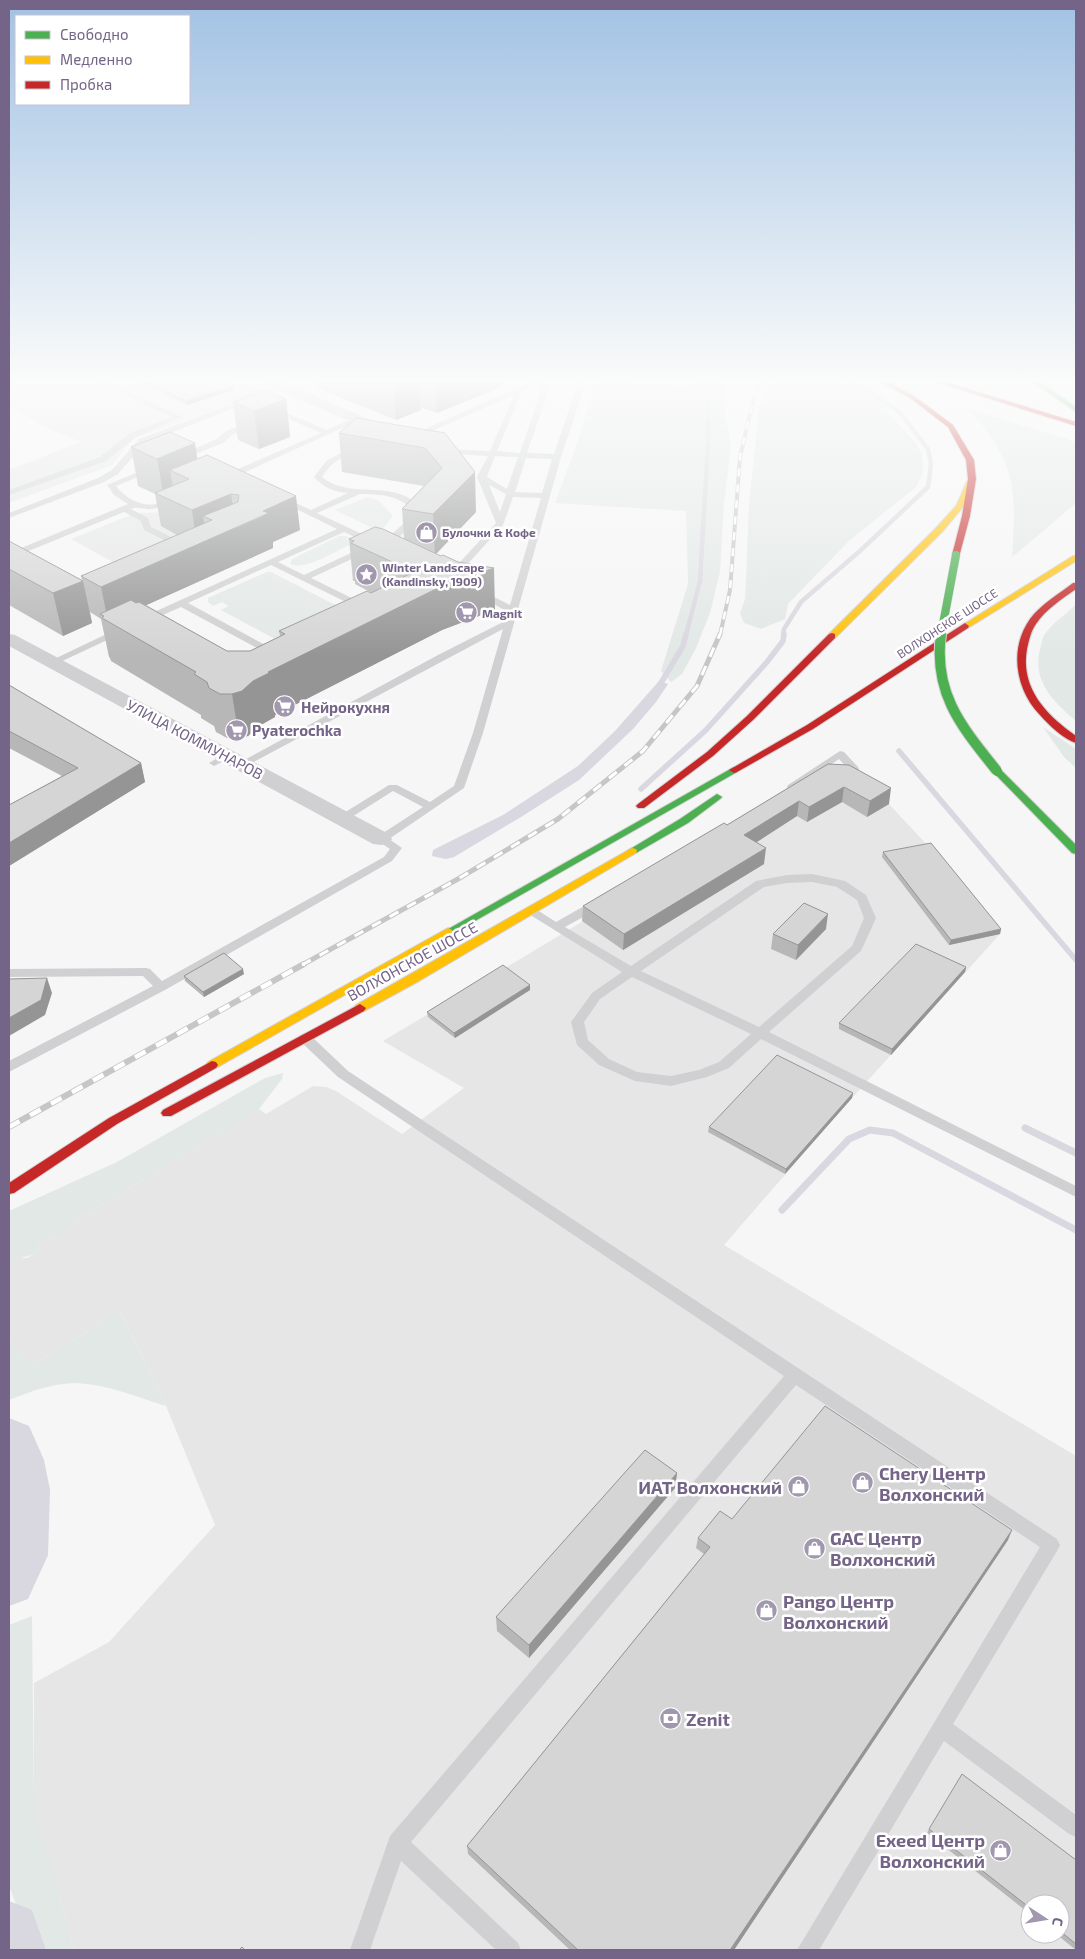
<svg xmlns="http://www.w3.org/2000/svg" width="1085" height="1959" font-family="'Exo 2',sans-serif">
  <style>
    .built { fill: #e6e6e7; fill-rule: evenodd }
    .green { fill: #e2e8e6 }
    .water { fill: #d9d7df }
    .lines { fill: none; stroke-linecap: round; stroke-linejoin: round }
    .stream-far2 { stroke: #d9d7df; stroke-width: 4.5 }
    .stream-far1 { stroke: #d9d7df; stroke-width: 5.5 }
    .stream { stroke: #d9d7df; stroke-width: 7 }
    .river { fill: #d9d7df; fill-rule: evenodd }
    .fast-casing { stroke: #d3d1d5; stroke-width: 2 }
    .slow-casing { stroke: #d3d1d5; stroke-width: 2 }
    .jam-casing { stroke: #d3d1d5; stroke-width: 2 }
    .lane { fill: #d0d0d2; fill-rule: evenodd }
    .street { fill: #d0d0d2; fill-rule: evenodd }
    .fast { fill: #4caf50; fill-rule: evenodd }
    .slow { fill: #ffc107; fill-rule: evenodd }
    .jam { fill: #c62828; fill-rule: evenodd }
    .rail-far2-casing { stroke: #c6c6c8; stroke-width: 4 }
    .rail-far1-casing { stroke: #c6c6c8; stroke-width: 5 }
    .rail-casing { stroke: #c6c6c8; stroke-width: 6 }
    .rail-far2 { stroke: #fff; stroke-width: 2.5; stroke-dasharray: 8; stroke-linecap: butt }
    .rail-far1 { stroke: #fff; stroke-width: 3; stroke-dasharray: 10; stroke-linecap: butt }
    .rail { stroke: #fff; stroke-width: 4.5; stroke-dasharray: 12; stroke-linecap: butt }
    .fast-bridge-far1-casing { stroke: #d3d2d4; stroke-width: 9; stroke-linecap: butt }
    .fast-bridge-casing { stroke: #d3d2d4; stroke-width: 12; stroke-linecap: butt }
    .fast-bridge-far1 { stroke: #4caf50; stroke-width: 8 }
    .fast-bridge { stroke: #4caf50; stroke-width: 10 }
    .wall { fill: #b7b7b8 }
    .shaded-wall { fill: #959596 }
    .building { fill: #d5d5d6; stroke: #959596 }
    .labels { text-anchor: middle; dominant-baseline: central; stroke-width: 5; stroke-linejoin: round; paint-order: stroke }
    .far-poi-label { font-size: 12px; font-weight: bold; fill: #746487; stroke: #fff; text-anchor: start }
    .far-street-label { font-size: 12px; fill: #746487; stroke: #fff }
    .poi-label { font-size: 15px; font-weight: bold; fill: #746487; stroke: #fff; text-anchor: start }
    .street-label { font-size: 15px; fill: #746487; stroke: #fff }
    .near-poi-label { font-size: 18px; font-weight: bold; fill: #746487; stroke: #fff; text-anchor: start }
  </style>
  <rect width="100%" height="100%" fill="#f5f6f5"/>
  <path class="built" d="M9 382H238L264 392 133 439 112 465 9 503V470L81 442 43 426 9 407Z
    M178 512 288 513 121 561 113 562 71 539 136 513Z
    M847 780 889 804 930 848 1000 934 852 1098 724 1245 1076 1456V1950H74L34 1807V1683L109 1642 215 1525 166 1406 120 1311 31 1366 9 1340V1263L17 1258H27L37 1252 39 1243 259 1109 266 1114 313 1086 326 1087 336 1091 402 1134 464 1088 383 1041 722 838ZM1030 1904H1060V1934H1030Z"/>
  <path class="green" d="M596 382H623L692 388 694 382H725V412L731 447 724 503 720 572 710 613 696 648 682 674 671 682 661 671 688 584 686 511 555 503 578 441Z
    M772 382H844L886 405 887 412 915 442 922 454 923 473 916 487 850 540 788 604 785 619 761 629 744 623 740 613 745 599 749 506 759 407Z
    M966 408 1076 442V503L1012 557C1017 489 1016 458 966 408Z
    M368 497 379 501 393 516 383 528H372L335 510Z
    M339 536H346L353 539 351 544C336 551 305 571 290 564L292 559Z
    M267 572H271L347 611 279 641 221 610 229 606 222 602 213 606 208 602V598Z
    M1076 604V721C1054 702 1032 682 1040 649 1042 644 1042 637 1045 634 1053 622 1067 614 1076 604Z
    M1043 727 1076 749V768L1064 757Z
    M283 1073 282 1079 259 1109 39 1243 37 1252C27 1258 18 1257 9 1263V1211L117 1162 265 1078Z
    M120 1311 166 1406C137 1397 106 1384 76 1383 53 1383 29 1392 9 1400V1340L31 1366Z
    M32 1616 34 1806 74 1950H34L9 1886V1625Z"/>
  <path class="water" d="M659 681 668 684 656 702 633 729 579 780 521 817 454 857 446 859 432 856 433 850 503 815 578 766 615 731Z"/>
  <g class="lines">
    <path class="stream-far2" d="M686 635 700 581 708 442 707 382
      M783 635 784 629 801 602 861 550 928 487 931 464 928 449 901 414 890 405 851 382"/>
    <path class="stream-far1" d="M658 688 683 646 686 634
      M899 751 1076 960
      M641 789 706 730 767 662 783 641 784 634"/>
    <path class="stream" d="M1025 1128 1076 1153
      M782 1210 849 1139 870 1130 893 1133 1076 1230"/>
    <path class="river" d="M9 1418 29 1426 44 1460 50 1490 48 1555 28 1599 9 1606Z
      M9 1901 32 1910 46 1950H9Z"/>
    <defs>
      <path id="fast" d="M1033 382H1040L1076 407V412Z
        M734 767 737 768V772L452 934H444L443 932Z
        M997 768 1000 769 1076 845V854L1072 853 994 773 992 771Z
        M717 794 722 797 720 799 688 823 636 853H628L627 851 680 819Z"/>
      <path id="slow" d="M969 477 976 479 963 507 942 532 835 638H829V634L936 528 956 506Z
        M1073 556H1076V561L968 628H962L961 626Z
        M632 848 636 849 637 851 636 853 419 981 364 1011 360 1012 354 1008 356 1005Z
        M448 928 452 930 453 932 452 934 216 1068H208L206 1065 208 1062Z"/>
      <path id="jam" d="M880 382H888L914 396 953 425 974 460 976 479 970 516 959 557 952 555 962 516 968 479 966 460 948 427 910 398Z
        M936 382H946L1076 422V426Z
        M1073 583H1076V589C1062 599 1046 609 1036 624 1031 631 1029 640 1027 649 1020 688 1046 715 1076 736V743C1063 739 1049 725 1040 715 1014 688 1008 644 1034 614 1045 602 1060 593 1073 583Z
        M965 623 969 626 968 628 813 729 737 772 734 773 729 770 807 725Z
        M832 633 835 634V638L753 720 713 756 644 808H638L636 806 638 804 707 752 747 716 829 634Z
        M360 1004 366 1008 364 1011 171 1116H163L161 1113 163 1110Z
        M212 1061 216 1062 218 1065 216 1068 117 1124 14 1193 9 1194V1183L109 1118Z"/>
    </defs>
    <use href="#fast" class="fast-casing"/>
    <use href="#slow" class="slow-casing"/>
    <use href="#jam" class="jam-casing"/>
    <path class="lane" d="M99 382H109L182 417 136 437 106 461 9 495V490L100 457 130 433 172 417Z
      M531 382H542L550 386 527 453 554 454 578 382H586L561 457 483 733 464 788 389 839 402 848 392 861 165 990 9 1072V1061L153 986 143 976 9 977V969L146 968 150 969 162 981 384 857 390 849 375 839 377 837 423 807 393 791 347 820H339L337 818 339 816 389 785H397L430 802 454 786 473 733 503 629 246 766H238L237 764 438 655 505 621 508 612 476 594 481 591 484 592 510 605 541 498 513 497 503 525 456 577H450V573L496 523 477 477 488 456 443 453 439 451 443 449 490 451 514 395 416 438 409 436ZM537 385 542 387 520 453 497 451 522 391ZM495 456 518 457 507 489 487 477ZM526 458 552 459 542 493 515 492ZM489 485 506 494 500 512Z
      M279 386 286 388 145 443 118 474 104 482 9 518V513L98 478 112 470 139 439Z
      M282 411 327 430 353 418 360 420 230 479H224V475L321 433 282 416 273 418 269 416Z
      M249 422 256 424 232 435 223 443 185 458 178 456 217 439 226 431Z
      M356 445H359V449C345 455 330 462 322 477 351 501 394 477 421 508L419 519 399 537 311 578 366 605V609H360L271 565 188 603 278 652V656H272L181 607 147 622H141V618L337 529 278 500 285 498 311 510 348 493C334 492 323 487 314 477L326 461ZM360 494C380 494 396 495 413 509L412 516 393 533 377 541 317 513ZM344 532 370 544 304 575 278 562Z
      M152 466H155V470L116 486C124 497 141 507 155 504 162 502 168 497 175 498V502C167 505 159 508 151 509 144 510 138 506 131 509L148 518 151 527 186 544V548H180L144 530 141 521 124 512 9 559V553L128 504 114 495 107 485Z
      M119 628 122 629V633L56 664 53 665 48 662Z
      M840 751 844 752 858 767 859 769 858 771H850L839 759 796 789H788L787 787 788 785Z
      M226 753 230 754 231 756 230 758 214 766 209 763Z
      M812 874 845 881 866 895 876 918 861 951 769 1032 1076 1186V1197L761 1039 729 1068 707 1077 671 1086 635 1081 599 1065 577 1045 571 1022 592 993 622 972 524 911 526 908H534L556 922 593 901H601L603 904 601 907 565 927 631 966 756 881 787 875ZM812 882 837 887 857 900 864 918 852 946 759 1027 641 971 764 887 787 883ZM632 977 751 1034 719 1062 699 1070 671 1076 637 1072 609 1059 588 1040 584 1022 600 999Z
      M305 1033 310 1035 348 1071 1057 1539 1060 1545 1057 1551 953 1724 1076 1815V1837L1069 1834 944 1741 819 1950H797L1040 1547 796 1385 411 1842 518 1943 521 1950H496L401 1861 370 1950H350L390 1836 784 1376 338 1077 300 1041 298 1038 300 1035Z"/>
    <path class="street" d="M263 382H282L390 428 392 431 390 434H380L265 385Z
      M9 634 15 635 389 834 392 839 389 844 381 845 373 844 9 646Z"/>
    <use href="#fast" class="fast"/>
    <use href="#slow" class="slow"/>
    <use href="#jam" class="jam"/>
    <defs>
      <path id="rail-far2" d="M720 635 730 590 740 457 755 393 763 382"/>
      <path id="rail-far1" d="M302 965 458 879 558 819 643 751 697 686 720 634"/>
      <path id="rail" d="M9 1127 304 964"/>
    </defs>
    <use href="#rail-far2" class="rail-far2-casing"/>
    <use href="#rail-far1" class="rail-far1-casing"/>
    <use href="#rail" class="rail-casing"/>
    <use href="#rail-far2" class="rail-far2"/>
    <use href="#rail-far1" class="rail-far1"/>
    <use href="#rail" class="rail"/>
    <defs>
      <path id="fast-bridge-far1" d="M941 635 956 555"/>
      <path id="fast-bridge" d="M941 634C933 694 962 727 997 771"/>
    </defs>
    <use href="#fast-bridge-far1" class="fast-bridge-far1-casing"/>
    <use href="#fast-bridge" class="fast-bridge-casing"/>
    <use href="#fast-bridge-far1" class="fast-bridge-far1"/>
    <use href="#fast-bridge" class="fast-bridge"/>
  </g>
  <path class="wall" d="M140 382H226L234 390 187 405Z
    M317 382H501V387L437 413 420 407 421 410 396 420 317 388Z
    M286 399 290 437 259 449 238 440 233 402Z
    M339 433H445L476 512 436 554 495 610 442 630 275 715V717L259 726 248 736 239 738H227L216 732 214 726 201 718V715L111 661 110 658 109 657 101 619 90 612 92 623 63 636 9 605V541L82 580 81 576 177 535 161 526 155 494 138 486 131 447 197 459 300 530 273 542V548L146 605 227 651H250L280 636 279 631 372 593 355 584V581H353L349 539H404L402 509 424 486 342 472Z
    M9 685 141 763 145 782 9 866V805L62 776 9 748Z
    M828 764 889 804 867 817 842 802 807 822 797 816 756 842 764 864 623 950 582 921 583 906 727 825Z
    M883 852 1001 929 1000 934 949 945 882 857Z
    M826 929 796 960 771 949 773 934Z
    M966 967 965 972 891 1055 839 1029V1023Z
    M244 974 204 997 185 981 184 976Z
    M530 985V990L455 1038 428 1017 427 1012Z
    M853 1093 852 1098 785 1174 708 1132 709 1127Z
    M677 1473 675 1488 529 1658 497 1631 496 1617Z
    M732 1519 1008 1540 734 1950H570L468 1854 467 1846 704 1554 696 1548 698 1538Z
    M929 1829 1076 1860V1950L1056 1934H1060V1904H1030V1914L927 1833Z"/>
  <path class="shaded-wall" d="M394 382H419L421 410 396 420Z
    M435 382H501V387L437 413Z
    M233 386 234 390 187 405 186 401Z
    M286 399 290 437 259 449 254 411Z
    M195 443 201 483 189 479 170 470 174 494 164 497 157 459Z
    M475 472 476 512 435 555 433 514Z
    M231 494 236 528 264 516 263 511 296 496 300 530 273 542V548L109 622 108 621 101 587 214 537 212 520 203 516 207 541 197 545 192 510Z
    M494 568 495 610 442 630 275 715V717L259 726 248 736 239 738 232 694 268 672 440 587Z
    M83 581 92 623 63 636 53 593Z
    M141 763 145 782 9 866V843Z
    M844 787 842 802 807 822 809 807Z
    M891 788 889 804 867 817 870 801Z
    M799 801 797 816 743 851 744 835Z
    M766 848 764 864 623 950 624 934Z
    M828 914 826 929 796 960 798 945Z
    M1001 929 1000 934 949 945 951 940Z
    M966 967 965 972 891 1055 892 1049Z
    M243 969 244 974 204 997 203 992Z
    M47 978 52 993 45 1015 9 1036V1018Z
    M530 985V990L455 1038 454 1033Z
    M853 1093 852 1098 785 1174 786 1169Z
    M677 1473 675 1488 529 1658V1645Z
    M1012 1530 1008 1540 734 1950H730Z"/>
  <path class="building" d="M147 382H226L233 386 186 401Z
    M264 390 286 399 254 411 233 402Z
    M356 418 445 433 475 472 433 514 402 509 442 468 425 448 339 433Z
    M170 432 195 443 157 459 131 447Z
    M207 455 296 496 263 511 269 513 101 587 81 576 212 520 203 516 238 502 239 495 231 494 192 510 155 493 189 479 170 470Z
    M375 527 383 529 441 556 443 555 458 562 494 568 440 587 268 672 269 673 253 681 242 691 232 694H220L209 688 207 682 194 674 196 672 102 618 104 616 100 614 131 600 136 603 139 602 227 651H250L285 634 279 631 367 591 371 593 414 572 351 543 354 541 349 539Z
    M9 541 83 581 53 593 9 569Z
    M9 685 141 763 9 843V805L78 768 9 731Z
    M828 764 849 765 891 788 870 801 844 787 809 807 799 801 744 835 766 848 624 934 583 906 724 823 727 825Z
    M931 843 1001 929 951 940 883 852Z
    M804 903 828 914 798 945 773 934Z
    M916 944 966 967 892 1049 839 1023Z
    M224 953 243 969 203 992 184 976Z
    M503 965 530 985 454 1033 427 1012Z
    M47 978 41 1000 9 1018V979Z
    M777 1055 853 1093 786 1169 709 1127Z
    M825 1406 1012 1530 730 1950H578L467 1846 710 1547 698 1538 720 1511 732 1519Z
    M645 1450 677 1473 529 1645 496 1617Z
    M962 1774 1076 1860V1944L1060 1931V1904H1030V1908L929 1829Z
    M242 1947 245 1950H239Z"/>
  <linearGradient id="sky" x2="0" y2="1"><stop stop-color="#a2c2e4"/><stop offset="0.58" stop-color="#fafbfa"/><stop offset="1" stop-color="#fafbfa" stop-opacity="0"/></linearGradient>
  <rect width="1085" height="656" fill="url(#sky)"/>
  <defs>
    <symbol id="shop-disc" viewBox="-11 -11 22 22"><circle r="9.5" fill="#a197ae" stroke="#fff"/><path d="M-5-2.5h2.3a2.7 3.5 0 0 1 5.4 0H5L5.5 6h-11ZM-1.5-2.5h3a1.5 2.3 0 0 0-3 0Z" fill="#fff"/></symbol>
    <symbol id="sight-disc" viewBox="-11 -11 22 22"><circle r="9.5" fill="#a197ae" stroke="#fff"/><path d="M0-6L1.8-2.2L6-1.7L2.9 1.2L3.7 5.4L0 3.3L-3.7 5.4L-2.9 1.2L-6-1.7L-1.8-2.2Z" fill="#fff"/></symbol>
    <symbol id="supermarket-disc" viewBox="-11 -11 22 22"><circle r="9.5" fill="#a197ae" stroke="#fff"/><path d="M-6-5.5h2.5l.6 2H6L4.5 2H-2.5L-4.4-4H-6ZM-1.5 3.2a1.3 1.3 0 1 0 .1 0ZM3 3.2a1.3 1.3 0 1 0 .1 0Z" fill="#fff"/></symbol>
    <symbol id="bank-disc" viewBox="-11 -11 22 22"><circle r="9.5" fill="#a197ae" stroke="#fff"/><path d="M-6-4H6V4H-6ZM0-2.3a2.3 2.3 0 1 0 0 4.6a2.3 2.3 0 1 0 0-4.6Z" fill="#fff"/></symbol>
  </defs>
  <g fill-rule="evenodd">
    <use href="#shop-disc" x="414" y="520" width="25" height="25"/>
    <use href="#sight-disc" x="354" y="562" width="25" height="25"/>
    <use href="#supermarket-disc" x="454" y="600" width="25" height="25"/>
    <use href="#supermarket-disc" x="272" y="694" width="25" height="25"/>
    <use href="#supermarket-disc" x="224" y="718" width="25" height="25"/>
    <use href="#shop-disc" x="850" y="1470" width="25" height="25"/>
    <use href="#shop-disc" x="786" y="1474" width="25" height="25"/>
    <use href="#shop-disc" x="802" y="1536" width="25" height="25"/>
    <use href="#shop-disc" x="754" y="1598" width="25" height="25"/>
    <use href="#bank-disc" x="658" y="1706" width="25" height="25"/>
    <use href="#shop-disc" x="988" y="1838" width="25" height="25"/>
  </g>
  <g class="labels">
    <g class="far-poi-label">
      <text x="442" y="532">Булочки &amp; Кофе</text>
      <text x="382" y="567">Winter Landscape<tspan x="382" dy="14">(Kandinsky, 1909)</tspan></text>
      <text x="482" y="613">Magnit</text>
    </g>
    <g class="far-street-label">
      <text transform="translate(947 623) rotate(-33)">ВОЛХОНСКОЕ ШОССЕ</text>
    </g>
    <g class="poi-label">
      <text x="301" y="707">Нейрокухня</text>
      <text x="252" y="730">Pyaterochka</text>
    </g>
    <g class="street-label">
      <text transform="translate(195 739) rotate(28)">УЛИЦА КОММУНАРОВ</text>
      <text transform="translate(412 961) rotate(-29)">ВОЛХОНСКОЕ ШОССЕ</text>
    </g>
    <g class="near-poi-label">
      <text x="879" y="1473">Chery Центр<tspan x="879" dy="21">Волхонский</tspan></text>
      <text x="782" y="1487" text-anchor="end">ИАТ Волхонский</text>
      <text x="830" y="1538">GAC Центр<tspan x="830" dy="21">Волхонский</tspan></text>
      <text x="783" y="1601">Pango Центр<tspan x="783" dy="21">Волхонский</tspan></text>
      <text x="686" y="1719">Zenit</text>
      <text x="985" y="1840" text-anchor="end">Exeed Центр<tspan x="985" dy="21">Волхонский</tspan></text>
    </g>
  </g>
  <rect width="1085" height="1959" fill="none" stroke="#746487" stroke-width="20"/>
  <rect x="15" y="15" width="175" height="90" fill="#ffffff" stroke="#c7c1cf"/>
  <rect x="25" y="31" width="25" height="8" fill="#4caf50" stroke="#c7c1cf"/>
  <text x="60" y="40" font-size="15" fill="#746487">Свободно</text>
  <rect x="25" y="56" width="25" height="8" fill="#ffc107" stroke="#c7c1cf"/>
  <text x="60" y="65" font-size="15" fill="#746487">Медленно</text>
  <rect x="25" y="81" width="25" height="8" fill="#c62828" stroke="#c7c1cf"/>
  <text x="60" y="90" font-size="15" fill="#746487">Пробка</text>
  <g transform="translate(1045 1919) rotate(102)"><circle r="24" fill="#ffffff" stroke="#c7c1cf"/>
  <path d="M0-4L9 19L0 12L-9 19Z" fill="#a197ae"/>
  <text y="-8" font-size="14" font-weight="bold" text-anchor="middle" fill="#746487">С</text>
  </g>
</svg>
